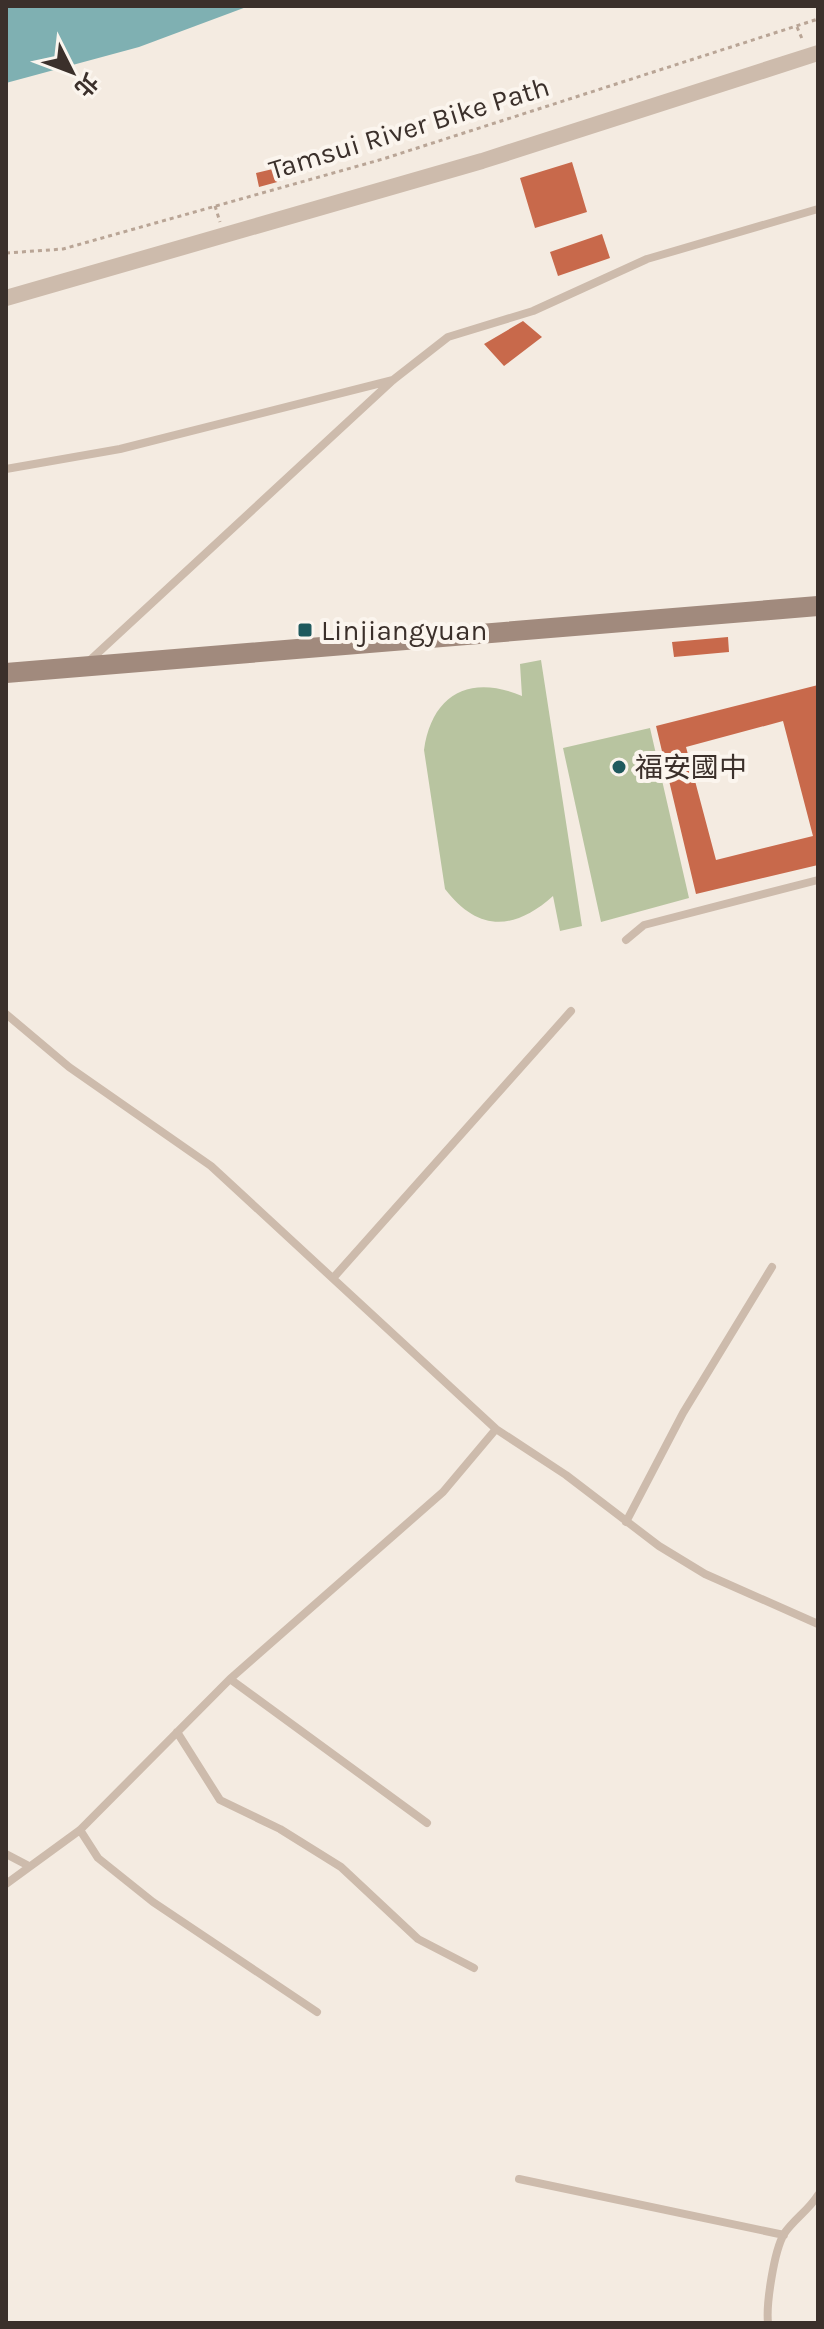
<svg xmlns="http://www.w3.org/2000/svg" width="824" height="2329" font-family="Karla,'Noto Sans TC',sans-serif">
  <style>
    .green { fill: #b8c4a0 }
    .water { fill: #7fb0b2 }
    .building { fill: #c8694b; fill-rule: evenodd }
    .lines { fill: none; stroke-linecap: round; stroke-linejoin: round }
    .path { stroke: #b9a596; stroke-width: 3; stroke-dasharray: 4 4; stroke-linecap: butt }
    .lane { stroke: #cdbbac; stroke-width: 8 }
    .street { stroke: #cdbbac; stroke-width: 16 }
    .secondary { stroke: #a18a7d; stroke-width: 20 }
    .poi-dot { fill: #1f5a5e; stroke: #fbf5ee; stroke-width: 3 }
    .labels { text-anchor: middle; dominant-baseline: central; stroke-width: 8; stroke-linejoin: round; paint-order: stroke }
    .street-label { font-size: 28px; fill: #3b302b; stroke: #fbf5ee }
    .poi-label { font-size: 28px; fill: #3b302b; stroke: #fbf5ee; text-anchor: start }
  </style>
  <rect width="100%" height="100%" fill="#f4ebe1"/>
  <path class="green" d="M541 660 582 926 560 931 553 896C514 931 478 932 445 889L424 750C432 694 470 674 522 696L520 664Z
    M650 728 689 898 601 922 563 748Z"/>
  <path class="water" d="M6 6H249L139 47 6 83Z"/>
  <path class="building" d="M572 162 587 212 535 228 520 178Z
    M277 168 281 181 259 187 256 173Z
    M602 234 610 258 558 276 550 252Z
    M523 321 542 337 504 366 484 344Z
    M728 637 729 652 674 657 672 642Z
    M818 685V865L696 894 656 726ZM783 721 813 836 716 860 686 747Z"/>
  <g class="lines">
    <path class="path" d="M797 27 803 41
      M215 206 220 222
      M6 253 63 249 383 159 818 19"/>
    <path class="lane" d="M6 469 120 449 393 380
      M87 663 393 380 448 337 533 311 647 259 818 209
      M626 940 644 925 818 880
      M6 1014 69 1067 211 1166 496 1429 566 1475 659 1546 705 1574 818 1624
      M334 1277 571 1011
      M626 1522 683 1413 772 1267
      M230 1679 427 1823
      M177 1732 220 1800 280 1829 341 1867 418 1939 474 1968
      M80 1830 98 1858 153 1902 317 2012
      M6 1854 27 1865
      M6 1884 80 1830 230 1679 443 1492 496 1429
      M519 2179 784 2235
      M768 2323C766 2304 774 2251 784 2234 793 2220 809 2210 818 2195"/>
    <path class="street" d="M6 298 482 161 818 53"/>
    <path class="secondary" d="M6 673 818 606"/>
  </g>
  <g class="poi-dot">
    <rect x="297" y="622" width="16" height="16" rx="4"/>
    <circle cx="619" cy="767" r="8"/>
  </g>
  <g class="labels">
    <g class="street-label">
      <text transform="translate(409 128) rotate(-17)">Tamsui River Bike Path</text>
    </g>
    <g class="poi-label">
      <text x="321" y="630">Linjiangyuan</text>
      <text x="635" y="767">福安國中</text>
    </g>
  </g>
  <rect width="824" height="2329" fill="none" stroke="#3b302b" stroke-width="16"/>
  <g transform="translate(72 72) rotate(132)" stroke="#fbf5ee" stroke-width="6" paint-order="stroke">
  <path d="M0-6L14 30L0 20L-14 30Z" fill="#3b302b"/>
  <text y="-12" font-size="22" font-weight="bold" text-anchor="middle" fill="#3b302b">北</text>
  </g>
</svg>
